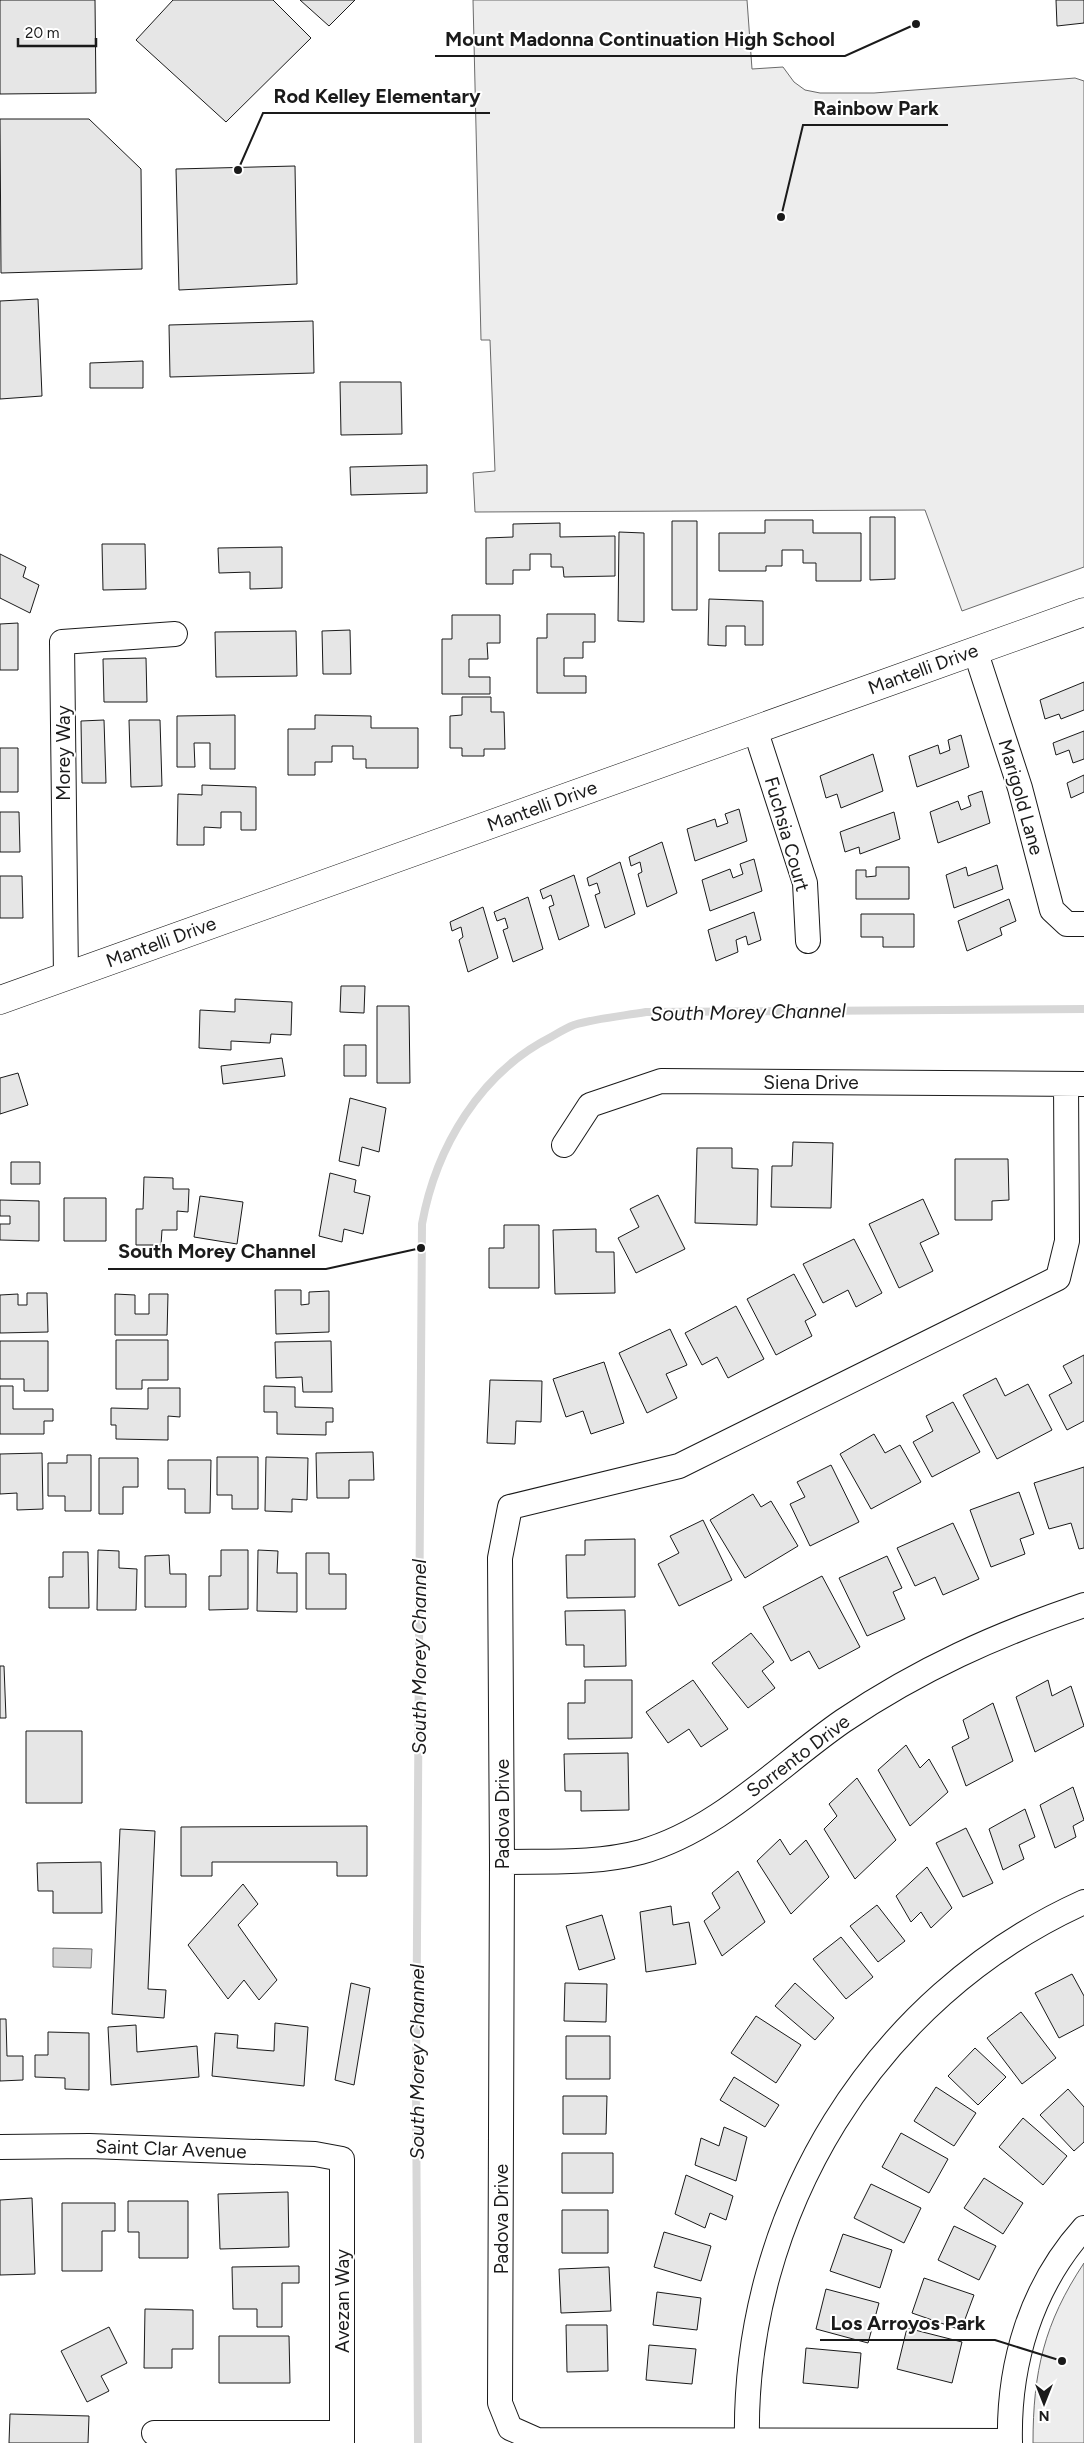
<svg xmlns="http://www.w3.org/2000/svg" width="1084" height="2443" font-family="Figtree,sans-serif">
  <style>
    .green { fill: #ededed; stroke: #6a6a6a }
    .water { fill: #d7d7d7; stroke: #6a6a6a }
    .lines { fill: none; stroke-linecap: round; stroke-linejoin: round }
    .stream { stroke: #d7d7d7; stroke-width: 8 }
    .building { fill: #e6e6e6; stroke: #1a1a1a }
    .street-casing { stroke: #1a1a1a; stroke-width: 26 }
    .secondary-casing { stroke: #1a1a1a; stroke-width: 29 }
    .street { stroke: #fff; stroke-width: 24 }
    .secondary { stroke: #fff; stroke-width: 28 }
    .labels { text-anchor: middle; dominant-baseline: central; stroke-width: 4; stroke-linejoin: round; paint-order: stroke }
    .street-label { font-size: 19px; fill: #1a1a1a; stroke: #fff }
    .water-label { font-size: 20px; font-style: italic; fill: #1a1a1a; stroke: #fff }
    .leader { fill: none; stroke: #1a1a1a; stroke-width: 2 }
    .callout-dot { fill: #1a1a1a; stroke: #fff; stroke-width: 2 }
    .callout-label { font-size: 20px; text-anchor: middle; font-weight: bold; fill: #1a1a1a; stroke: #fff; stroke-width: 4; stroke-linejoin: round; paint-order: stroke }
  </style>
  <rect width="100%" height="100%" fill="#fff"/>
  <path class="green" d="M473 0H747L752 69 783 67 794 82 805 90 820 93H874L1063 79 1075 78 1084 81V567L962 611 925 510 475 512 473 473 495 471 490 340H481Z
    M1084 2263V2443H1033C1033 2372 1044 2323 1084 2263Z"/>
  <path class="water" d="M53 1948 92 1949 91 1968 53 1967Z"/>
  <g class="lines">
    <path class="stream" d="M418 2443 416 2078 422 1224C436 1147 480 1073 551 1037 558 1033 566 1028 574 1025 597 1018 623 1016 646 1012L1084 1009"/>
  </g>
  <path class="building" d="M0 0H95L96 93 0 94Z
    M173 0H273L311 38 226 122 136 40Z
    M300 0H355L329 26Z
    M1056 0H1084V23L1057 26Z
    M0 119H89L141 169 142 269 1 273Z
    M295 166 297 284 179 290 176 169Z
    M38 299 42 396 0 399V301Z
    M313 321 314 373 170 377 169 325Z
    M143 361V388H90V363Z
    M340 382H401L402 434 341 435Z
    M427 465V493L351 495 350 467Z
    M870 517H895V579L870 580Z
    M765 520H813V533H861V581H816V563H803V550H782V566H766V571H719V533H765Z
    M672 521H697V610H672Z
    M560 523V537L615 536V576L564 577 563 567H551V554H530V570H513V584H486V538L513 537V524Z
    M619 532 644 533V622L618 621Z
    M102 544H145L146 589 103 590Z
    M282 547V588L250 589V572L219 573 218 548Z
    M0 554 26 567 23 577 39 585 30 613 0 598Z
    M709 599 763 601V645H745V626H726V646L708 645Z
    M547 614H595V642H583V658H564V676H586V693H537V638H547Z
    M452 615H500V643H487L488 659H469V677H490V694H442V639H452Z
    M18 623V670H0V624Z
    M350 630 351 674H323L322 631Z
    M296 631 297 676 216 677 215 632Z
    M146 658 147 702H104L103 659Z
    M1084 682V710L1061 719 1059 714 1045 719 1040 700Z
    M462 697H491V712H504L505 749H484V756H462V748H450V716L462 715Z
    M235 715V769H210V743H194L195 767H177V716Z
    M315 715 371 716V728H418V768H366V759H353V746H332V762H315V775H288V729H315Z
    M104 720 106 783H82L81 721Z
    M129 720H160L162 786 131 787Z
    M1084 731V759L1073 763 1069 750 1056 755 1053 743Z
    M961 735 969 767 917 787 909 756 938 745 940 754 950 750 948 740Z
    M0 748H18V792H0Z
    M873 754 883 791 841 808 837 794 826 798 820 776Z
    M1084 775V792L1071 798 1067 783Z
    M202 785 256 787V830H241V812H221V828L204 827V845H177L178 794 202 795Z
    M982 791 990 823 938 843 930 812 958 801 961 810 971 806 968 796Z
    M739 809 747 841 695 861 687 829 715 819 717 827 728 823 725 814Z
    M0 812H19L20 852H0Z
    M894 812 900 839 860 854 859 847 845 852 840 832Z
    M662 842 677 893 647 907 638 874 642 872 640 862 631 866 629 857Z
    M754 859 762 891 710 911 702 880 730 869 733 878 743 874 740 864Z
    M620 862 635 914 605 928 595 895 600 893 597 883 589 886 587 878Z
    M997 865 1003 889 954 908 946 875 966 867 968 876Z
    M876 867H909V899H856V870H866V877L876 876Z
    M574 875 589 926 559 940 549 907 554 905 551 895 543 899 540 890Z
    M0 876H22L23 918H0Z
    M528 897 543 949 513 962 503 930 508 928 505 918 497 921 494 912Z
    M1009 899 1016 921 1000 928 1002 935 967 951 958 921Z
    M483 907 498 958 468 972 459 940 463 937 461 927 452 931 450 922Z
    M754 912 761 940 748 945 746 936 736 940 738 952 716 961 708 930Z
    M861 914H914V947H883V937H861Z
    M341 986H365L364 1013 340 1012Z
    M235 999 292 1002 291 1035 271 1034 270 1043 231 1041V1050L199 1048 200 1010 235 1012Z
    M377 1006H409L410 1083H377Z
    M344 1045H366V1076H344Z
    M282 1058 285 1076 223 1084 221 1066Z
    M18 1073 28 1105 0 1114V1078Z
    M350 1098 386 1108 379 1152 362 1147 359 1166 339 1161Z
    M793 1142 833 1143 831 1208 771 1207 772 1166H792Z
    M697 1148H732V1168L758 1169 757 1225 695 1223Z
    M955 1159H1008L1009 1200 992 1201V1220H955Z
    M11 1162H40V1184H11Z
    M330 1173 356 1180 354 1192 370 1196 363 1234 344 1229 342 1242 319 1236Z
    M144 1177 173 1178V1189H189L188 1212 177 1211V1230H162L161 1245H136V1209H143Z
    M658 1195 685 1249 636 1273 618 1238 639 1227 630 1209Z
    M200 1196 243 1202 237 1244 194 1237Z
    M64 1198H106V1241H64Z
    M923 1199 939 1234 920 1243 933 1271 899 1288 869 1224Z
    M0 1200 39 1201V1241L0 1240V1224H10V1216H0Z
    M504 1225H539V1288H489V1248H504Z
    M596 1229V1252H614L615 1293 555 1294 553 1230Z
    M854 1239 882 1293 856 1307 848 1290 823 1303 803 1264Z
    M794 1274 816 1315 805 1321 812 1336 776 1355 747 1299Z
    M275 1290H301V1305L309 1304V1292L329 1291V1332L276 1334Z
    M27 1293H47L48 1332 0 1333V1295L18 1294V1305H27Z
    M115 1294 135 1295V1314H149V1294H168L167 1335H115Z
    M736 1306 764 1359 728 1378 717 1357 702 1365 685 1333Z
    M670 1329 687 1365 666 1374 677 1398 647 1413 619 1353Z
    M116 1340H168V1380H142V1389H116Z
    M0 1341H48V1391H24V1379H0Z
    M331 1341 332 1392H303L302 1377 276 1378 275 1342Z
    M1084 1355V1421L1067 1430 1049 1395 1072 1383 1063 1366Z
    M604 1362 624 1423 591 1434 583 1411 566 1417 553 1379Z
    M996 1378 1005 1396 1028 1384 1052 1430 997 1459 963 1395Z
    M490 1380 542 1381 541 1422 516 1421 515 1444 487 1443Z
    M0 1386H13V1409H53V1421H44V1434H0Z
    M264 1386 295 1387V1407L333 1408V1422H326V1435L277 1434V1412H264Z
    M148 1388H180V1417L168 1416V1440L116 1439V1425H111V1408L148 1409Z
    M953 1402 980 1452 932 1477 913 1442 933 1431 926 1416Z
    M874 1434 885 1453 900 1445 921 1482 871 1509 840 1454Z
    M373 1452 374 1480H349V1498H317L316 1453Z
    M42 1453 43 1509 17 1510V1493L0 1494V1454Z
    M67 1455H91V1511H65V1496H48V1463H67Z
    M217 1457H258V1509H232V1495H217Z
    M266 1457 308 1458 307 1500 292 1499V1512L265 1511Z
    M99 1458H138V1487H123V1514H99Z
    M168 1460H211L210 1513H185V1489H168Z
    M831 1465 859 1522 810 1546 790 1504 805 1497 797 1482Z
    M1084 1467V1548L1079 1549 1071 1523 1049 1529 1034 1483Z
    M1019 1492 1034 1534 1020 1539 1025 1554 991 1567 970 1510Z
    M753 1494 761 1507 771 1501 798 1546 745 1578 710 1520Z
    M703 1520 732 1580 679 1606 658 1564 679 1553 670 1536Z
    M953 1523 979 1579 943 1595 935 1577 915 1586 897 1548Z
    M635 1539V1597L567 1598 566 1555H585V1540Z
    M98 1550 119 1551V1568L137 1569 136 1610H97Z
    M221 1550H248V1609L209 1610V1576H221Z
    M258 1550 278 1551 277 1573H297V1612L257 1611Z
    M63 1552H88L89 1608H49V1577H63Z
    M306 1553H329V1574H346V1609H306Z
    M169 1555 170 1574H186V1607H145V1556Z
    M887 1556 902 1588 893 1592 905 1619 867 1636 839 1578Z
    M822 1576 860 1647 819 1669 809 1651 791 1661 763 1607Z
    M625 1610 626 1666 584 1667V1645H566L565 1611Z
    M751 1633 774 1662 762 1671 775 1688 748 1708 712 1663Z
    M0 1666H4L6 1718H0Z
    M585 1680H632V1738L568 1739V1703H585Z
    M693 1680 728 1729 701 1747 689 1729 668 1743 646 1712Z
    M1048 1680 1052 1696 1071 1686 1084 1726 1035 1752 1016 1697Z
    M993 1703 1013 1761 966 1786 952 1747 969 1738 963 1720Z
    M26 1731H82V1803H26Z
    M906 1745 920 1768 929 1759 948 1792 910 1826 878 1770Z
    M628 1753 629 1810 581 1811V1791H565L564 1754Z
    M857 1778 896 1840 855 1879 824 1829 837 1816 829 1804Z
    M1073 1787 1084 1820 1073 1826 1076 1837 1055 1848 1040 1805Z
    M1025 1809 1035 1837 1019 1845 1024 1859 1003 1870 989 1829Z
    M367 1826V1876H337V1862H212V1876H181V1827Z
    M966 1828 993 1883 963 1897 936 1843Z
    M120 1829 155 1831 148 1989 166 1990 164 2018 112 2014Z
    M780 1839 790 1855 806 1840 829 1877 791 1914 757 1861Z
    M101 1862 102 1913H53V1891H38L37 1863Z
    M927 1867 952 1908 931 1928 921 1912 911 1922 896 1896Z
    M738 1871 765 1922 722 1956 704 1921 720 1908 712 1893Z
    M243 1884 258 1904 238 1925 277 1980 259 2000 244 1980 228 1999 188 1945Z
    M877 1905 905 1941 878 1962 850 1926Z
    M671 1906 673 1925 689 1922 696 1964 646 1972 640 1912Z
    M602 1915 615 1959 579 1970 566 1926Z
    M841 1937 873 1977 846 1999 813 1959Z
    M1072 1974 1084 1996V2025L1059 2038 1035 1993Z
    M351 1983 370 1988 354 2085 335 2080Z
    M565 1983 607 1984 606 2022 564 2021Z
    M795 1983 834 2018 815 2040 775 2006Z
    M1021 2012 1056 2058 1022 2084 987 2038Z
    M756 2016 801 2045 776 2083 731 2053Z
    M0 2019H6L7 2056H23V2080L0 2081Z
    M275 2023 308 2027 304 2086 212 2076 215 2033 238 2035 237 2048 274 2051Z
    M136 2025 137 2052 197 2046 199 2077 111 2085 108 2027Z
    M48 2032 89 2033V2090L65 2089V2078L35 2077V2055H48Z
    M566 2036H610V2079H566Z
    M975 2048 1006 2077 978 2105 948 2076Z
    M734 2077 779 2105 765 2127 720 2100Z
    M936 2087 976 2113 954 2146 914 2121Z
    M1068 2089 1084 2107V2142L1074 2151 1040 2115Z
    M563 2096H607L606 2134H563Z
    M1023 2118 1067 2156 1043 2185 999 2147Z
    M724 2127 747 2137 736 2181 695 2165 701 2138 719 2146Z
    M901 2133 948 2159 929 2193 882 2167Z
    M562 2153H613V2193H562Z
    M686 2175 733 2196 726 2220 710 2213 705 2228 675 2214Z
    M984 2178 1023 2203 1003 2234 964 2208Z
    M871 2184 921 2208 904 2243 854 2218Z
    M288 2192 289 2247 220 2249 218 2194Z
    M32 2198 35 2274 0 2275V2200Z
    M128 2201H188V2258H139V2232H128Z
    M62 2203H115V2231H102V2271H62Z
    M562 2210H608V2253H562Z
    M954 2226 996 2246 979 2280 938 2260Z
    M664 2232 711 2246 701 2281 654 2267Z
    M843 2234 892 2250 880 2288 830 2271Z
    M299 2266V2283H282V2327H257V2309H233L232 2267Z
    M609 2267 611 2311 561 2313 559 2269Z
    M924 2278 974 2295 961 2330 912 2313Z
    M826 2289 879 2303 868 2343 816 2329Z
    M657 2292 701 2298 697 2330 653 2325Z
    M145 2309 193 2310V2349H172V2368H144Z
    M566 2325H607L608 2371 567 2372Z
    M109 2327 127 2363 101 2376 109 2391 87 2402 61 2351Z
    M907 2328 962 2342 952 2383 897 2369Z
    M219 2336H289L290 2383H219Z
    M649 2345 696 2349 692 2384 646 2380Z
    M806 2348 861 2353 858 2388 803 2383Z
    M10 2414 89 2416 88 2443H9Z"/>
  <g class="lines">
    <defs>
      <path id="street" d="M975 650 1020 788 1052 910 1067 924H1084
        M755 729 805 883 808 941
        M66 977 62 642 175 634
        M564 1145 590 1105 661 1081 1084 1084
        M502 1862C549 1861 596 1864 641 1852 719 1830 778 1766 843 1721 920 1669 996 1635 1084 1605
        M0 2147 89 2146 315 2154 342 2159V2443
        M154 2433H342
        M1010 2441 537 2440 510 2428 500 2403 502 1862 500 1558 510 1507 679 1466 1058 1278 1067 1241 1066 1084
        M747 2443C742 2213 874 1997 1084 1902
        M1010 2443C1008 2364 1031 2287 1084 2228"/>
      <path id="secondary" d="M0 1000 1084 612"/>
    </defs>
    <use href="#street" class="street-casing"/>
    <use href="#secondary" class="secondary-casing"/>
    <use href="#street" class="street"/>
    <use href="#secondary" class="secondary"/>
  </g>
  <g class="labels">
    <g class="street-label">
      <text transform="translate(923 669) rotate(-20)">Mantelli Drive</text>
      <text transform="translate(63 753) rotate(-90)">Morey Way</text>
      <text transform="translate(1021 797) rotate(74)">Marigold Lane</text>
      <text transform="translate(542 806) rotate(-20)">Mantelli Drive</text>
      <text transform="translate(787 834) rotate(74)">Fuchsia Court</text>
      <text transform="translate(161 942) rotate(-20)">Mantelli Drive</text>
      <text x="811" y="1082">Siena Drive</text>
      <text transform="translate(798 1756) rotate(-37)">Sorrento Drive</text>
      <text transform="translate(502 1814) rotate(-90)">Padova Drive</text>
      <text transform="translate(171 2149) rotate(2)">Saint Clar Avenue</text>
      <text transform="translate(501 2219) rotate(-90)">Padova Drive</text>
      <text transform="translate(342 2301) rotate(-90)">Avezan Way</text>
    </g>
    <g class="water-label">
      <text transform="translate(748 1012) rotate(-1)">South Morey Channel</text>
      <text transform="translate(419 1657) rotate(-90)">South Morey Channel</text>
      <text transform="translate(417 2062) rotate(-90)">South Morey Channel</text>
    </g>
  </g>
  <path class="leader" d="M916 24L845 56H435M238 170L263 113H490M781 217L803 125H948M421 1248L326 1269H108M1062 2361L995 2340H820"/>
  <g class="callout-dot">
    <circle cx="916" cy="24" r="5"/>
    <circle cx="238" cy="170" r="5"/>
    <circle cx="781" cy="217" r="5"/>
    <circle cx="421" cy="1248" r="5"/>
    <circle cx="1062" cy="2361" r="5"/>
  </g>
  <g class="callout-label">
    <text x="640" y="46">Mount Madonna Continuation High School</text>
    <text x="377" y="103">Rod Kelley Elementary</text>
    <text x="876" y="115">Rainbow Park</text>
    <text x="217" y="1258">South Morey Channel</text>
    <text x="908" y="2330">Los Arroyos Park</text>
  </g>
  <g transform="translate(1044 2403) rotate(180)" stroke="#ffffff" stroke-width="4" paint-order="stroke">
  <path d="M0-4L9 19L0 12L-9 19Z" fill="#1a1a1a"/>
  <text y="-8" font-size="14" font-weight="bold" text-anchor="middle" fill="#1a1a1a">N</text>
  </g>
  <path d="M18 38v8h78v-8" fill="none" stroke="#1a1a1a" stroke-width="2.5"/>
  <text x="25" y="38" font-size="15" fill="#1a1a1a" stroke="#ffffff" stroke-width="4" paint-order="stroke">20 m</text>
</svg>
